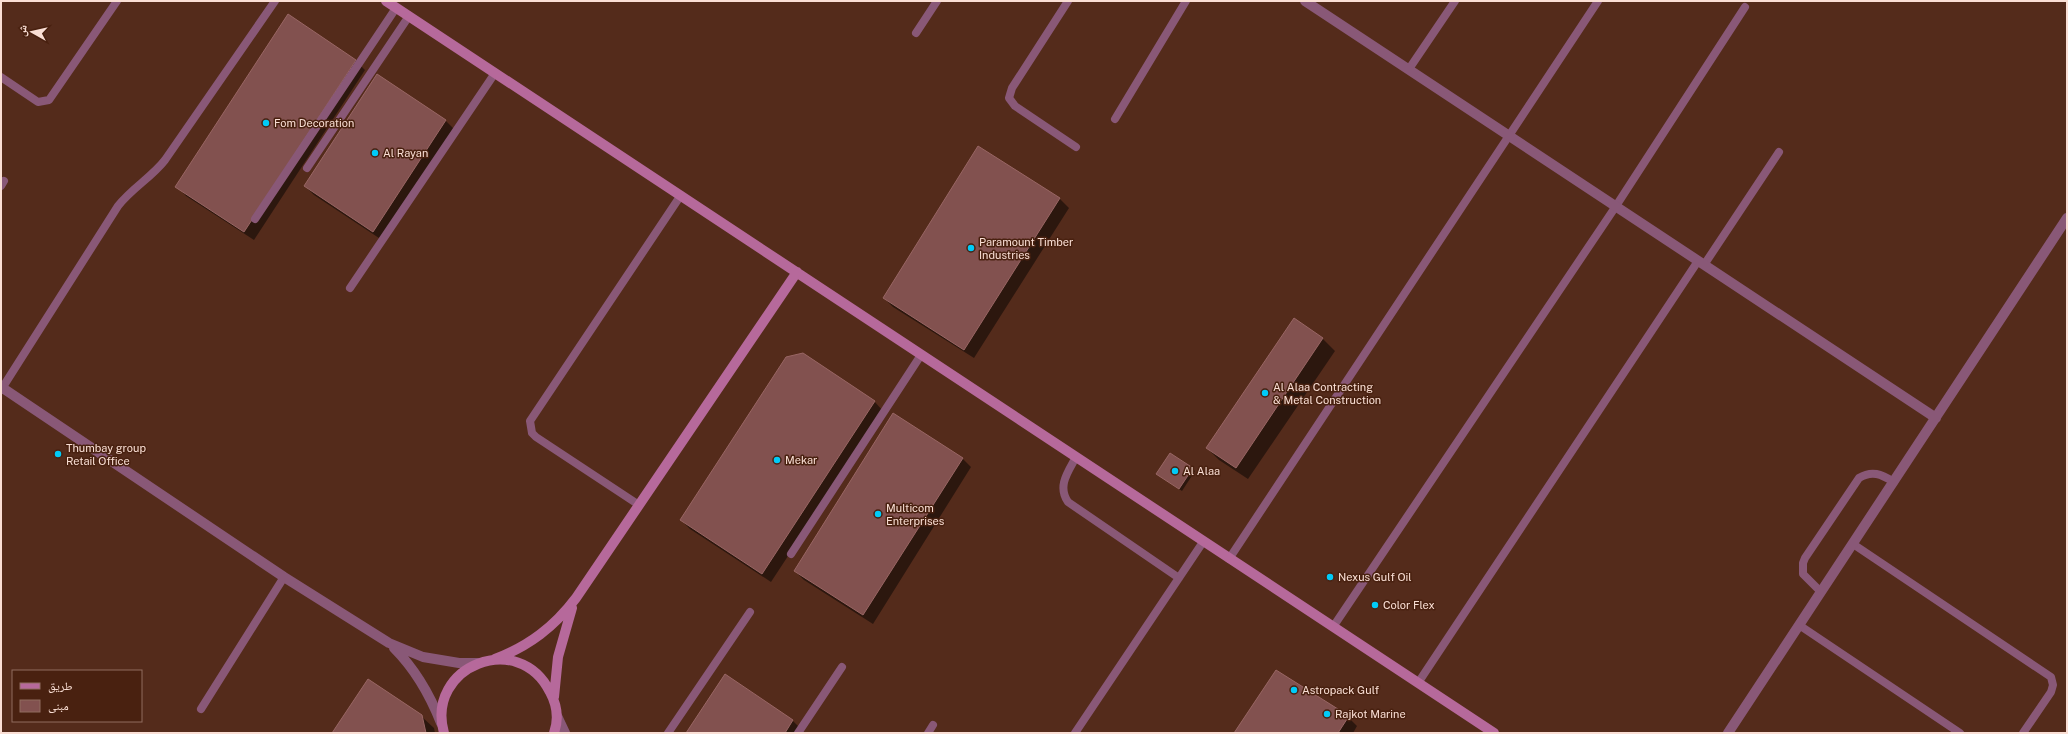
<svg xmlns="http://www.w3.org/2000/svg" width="2068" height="734" font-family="'Public Sans','Noto Naskh Arabic',sans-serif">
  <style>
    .shadow { fill: #0007 }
    .building { fill: #82514f; stroke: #996664 }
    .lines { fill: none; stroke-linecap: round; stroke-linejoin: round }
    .lane { stroke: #895877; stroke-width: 8 }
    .street { stroke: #895877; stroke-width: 10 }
    .secondary { stroke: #b6699b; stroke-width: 10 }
    .poi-dot { fill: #00cbf8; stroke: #492110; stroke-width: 1.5 }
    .labels { text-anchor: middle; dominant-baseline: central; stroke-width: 3; stroke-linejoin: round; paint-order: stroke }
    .poi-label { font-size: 11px; fill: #fadfd5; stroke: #492110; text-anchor: start }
  </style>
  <rect width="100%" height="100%" fill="#542b1b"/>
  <path class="shadow" d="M288 16 356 61 365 70 254 240 186 196 177 186Z
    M445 120 455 130 382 240 314 195 305 186Z
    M979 147 1060 199 1069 208 974 358 893 307 884 298Z
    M1294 320 1323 339 1335 351 1248 479 1219 460 1207 448Z
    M874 401 883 411 771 582 690 529 681 520Z
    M962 458 971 467 873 624 804 580 795 571Z
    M1192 469 1195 471 1182 491 1160 476Z
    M725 676 793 721 802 730 800 733H687Z
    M421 716 434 728 435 733H333Z
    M1348 717 1357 726 1353 733H1236Z"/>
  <path class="building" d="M288 14 356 60 244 232 175 187Z
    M377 74 446 120 373 232 304 186Z
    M978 146 1060 198 964 350 883 298Z
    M1294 318 1323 338 1236 468 1206 448Z
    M803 353 875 401 762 574 680 520 786 357Z
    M893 413 963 458 863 615 794 571Z
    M1170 453 1193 468 1179 489 1156 474Z
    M1276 670 1349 716 1338 733H1234Z
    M725 674 793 720 785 733H686Z
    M368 679 422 715 426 733H332Z"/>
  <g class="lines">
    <path class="lane" d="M1068 1 1012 88 1009 98 1015 106 1076 147
      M916 33 937 1
      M1409 69 1455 1
      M1 77 38 102 49 100 117 1
      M1115 119 1186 1
      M307 168 409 16
      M1 186 4 181
      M255 219 396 8
      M1704 265 1779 152
      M350 288 495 73
      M1 390 118 206C132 188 152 177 165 160L275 1
      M1076 457C1068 472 1057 486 1068 502L1179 578
      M639 505 536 437 532 433 530 421 681 195
      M1853 544 2051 677 2053 685 2051 692 2023 733
      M791 554 921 355
      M1229 559 1598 1
      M1821 592 1803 574V563L1805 558 1859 478C1872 470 1881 474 1894 482
      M1799 625 1960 733
      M1333 627 1616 206 1745 7
      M1418 683 1698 261
      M201 709 284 577
      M668 733 750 612
      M798 733 842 667
      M928 733 933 725
      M1075 733 1203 542"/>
    <path class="street" d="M1305 1 1936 418
      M1 387 284 577 389 643 423 657 459 663H477
      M394 648C416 670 430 695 441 723
      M557 716 565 733
      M1728 733 2067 218"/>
    <path class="secondary" d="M386 1 1494 733
      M495 659C529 646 554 627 576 598L797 272
      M554 697 558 657 572 608
      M444 733C425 666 519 629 550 692 557 705 559 719 554 733"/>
  </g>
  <g class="poi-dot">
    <circle cx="266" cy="123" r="4"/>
    <circle cx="375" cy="153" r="4"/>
    <circle cx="971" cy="248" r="4"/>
    <circle cx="1265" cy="393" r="4"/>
    <circle cx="58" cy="454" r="4"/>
    <circle cx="777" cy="460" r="4"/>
    <circle cx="1175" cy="471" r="4"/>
    <circle cx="878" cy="514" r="4"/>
    <circle cx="1330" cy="577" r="4"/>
    <circle cx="1375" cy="605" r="4"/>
    <circle cx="1294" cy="690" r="4"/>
    <circle cx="1327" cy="714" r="4"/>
  </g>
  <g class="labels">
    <g class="poi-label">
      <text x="274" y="123">Fom Decoration</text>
      <text x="383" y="153">Al Rayan</text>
      <text x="979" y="242">Paramount Timber<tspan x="979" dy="13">Industries</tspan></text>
      <text x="1273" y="387">Al Alaa Contracting<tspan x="1273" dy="13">&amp; Metal Construction</tspan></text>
      <text x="66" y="448">Thumbay group<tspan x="66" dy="13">Retail Office</tspan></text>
      <text x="785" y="460">Mekar</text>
      <text x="1183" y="471">Al Alaa</text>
      <text x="886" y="508">Multicom<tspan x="886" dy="13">Enterprises</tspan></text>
      <text x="1338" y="577">Nexus Gulf Oil</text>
      <text x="1383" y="605">Color Flex</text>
      <text x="1302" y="690">Astropack Gulf</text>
      <text x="1335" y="714">Rajkot Marine</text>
    </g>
  </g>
  <rect width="2068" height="734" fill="none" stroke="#fadfd5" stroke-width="4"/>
  <rect x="12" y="670" width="130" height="52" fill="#492110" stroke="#906d5f"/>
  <rect x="20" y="683" width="20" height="6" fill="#b6699b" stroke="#906d5f"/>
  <text x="48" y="690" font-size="12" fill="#fadfd5">طريق</text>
  <rect x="20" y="700" width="20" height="12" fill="#82514f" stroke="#906d5f"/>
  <text x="48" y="710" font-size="12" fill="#fadfd5">مبنى</text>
  <g transform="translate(32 32) rotate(278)" stroke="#492110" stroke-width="3" paint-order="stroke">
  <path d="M0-3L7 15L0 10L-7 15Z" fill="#fadfd5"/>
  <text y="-6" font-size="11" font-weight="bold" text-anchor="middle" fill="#fadfd5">ش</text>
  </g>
</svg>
